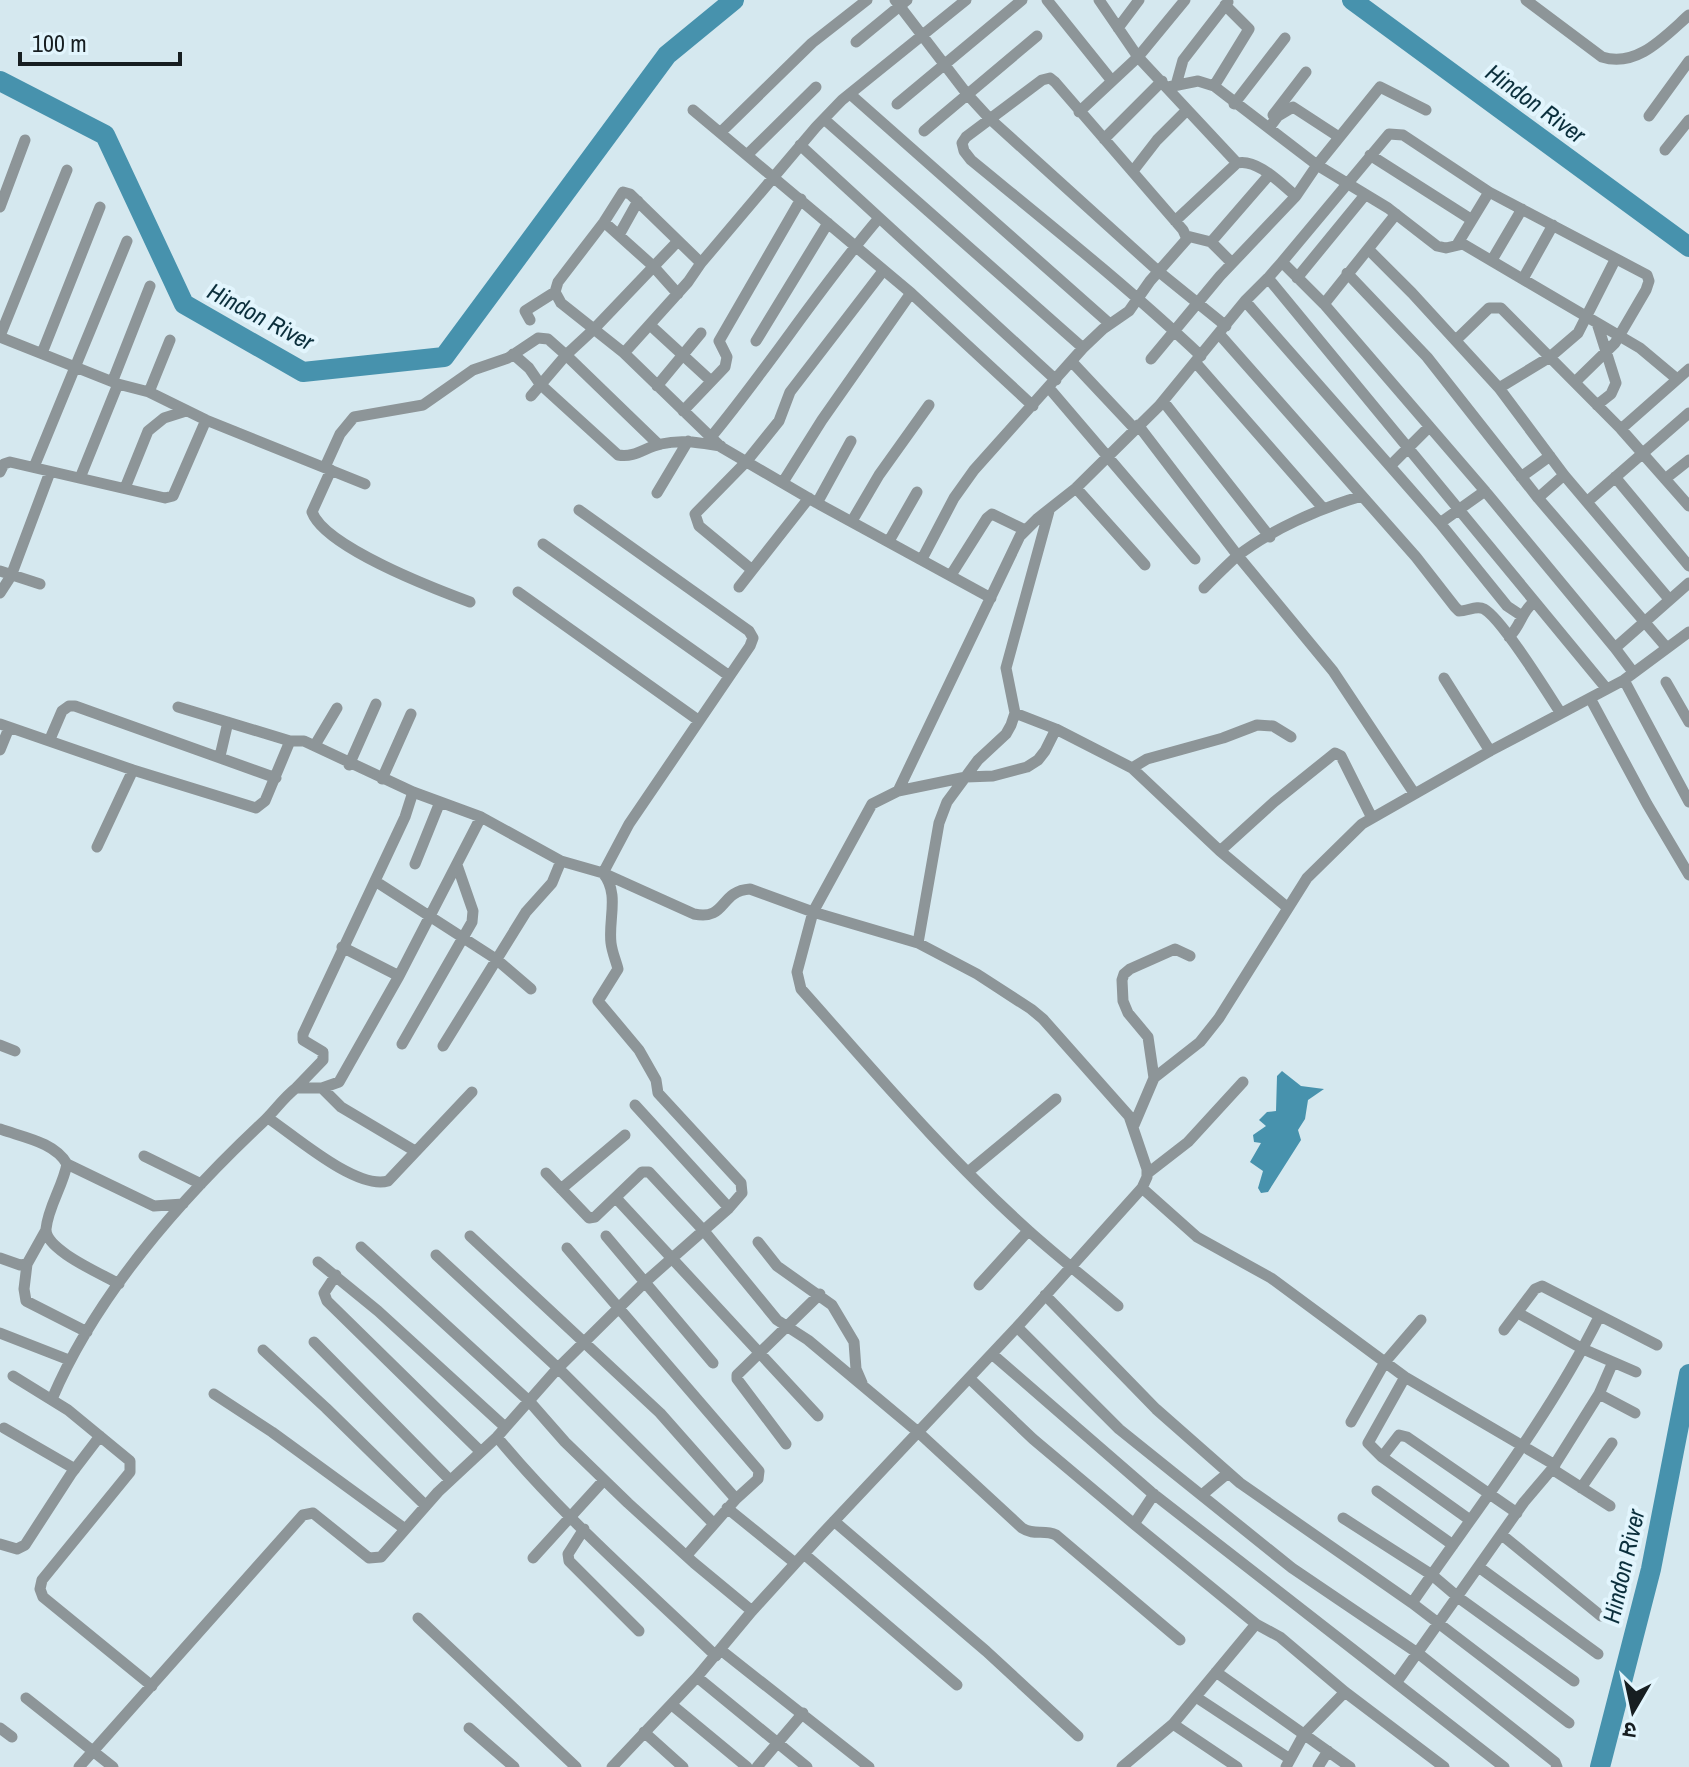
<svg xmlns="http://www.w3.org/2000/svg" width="1689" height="1767" font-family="'Archivo Narrow','Noto Sans Devanagari',sans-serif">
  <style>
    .water { fill: #4792ad }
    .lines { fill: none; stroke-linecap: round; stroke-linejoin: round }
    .river { stroke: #4792ad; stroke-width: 20 }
    .minor { stroke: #8d9598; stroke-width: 11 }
    .labels { text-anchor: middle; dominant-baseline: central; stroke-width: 8; stroke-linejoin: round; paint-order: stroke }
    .water-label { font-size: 24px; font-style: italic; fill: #0b2f3c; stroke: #e2f5fd }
  </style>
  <rect width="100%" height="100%" fill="#d5e8ef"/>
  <path class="water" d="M1282 1071 1301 1086 1324 1089 1308 1100 1305 1119 1298 1130 1301 1140 1268 1192 1261 1193 1258 1188 1263 1171 1250 1162 1261 1143 1254 1142 1253 1135 1266 1126 1259 1120 1267 1112 1276 1111 1277 1076Z"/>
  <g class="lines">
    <path class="river" d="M1352 0 1689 247
      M0 81 105 135 184 304 303 372 444 357 667 55 734 0
      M1600 1767 1651 1569 1689 1374"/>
    <path class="minor" d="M895 0 967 94 989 118 1158 271 1226 326
      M1047 0 1112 81
      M1099 0 1138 57 1237 163
      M1526 0 1602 57C1637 68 1664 37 1689 15
      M1118 28 1139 0
      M856 42 907 0
      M1176 85 1183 60 1228 2
      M1214 86 1249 29 1225 5
      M1168 87 1198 81 1214 86 1317 165 1296 196C1281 184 1257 158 1237 163L1175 221
      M850 94 1110 324
      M897 104 1022 0
      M1234 104 1285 38
      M693 110 911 293 1033 406
      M1426 110 1380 87 1317 165 1388 208 1437 246 1446 248 1463 244 1640 348 1677 379
      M1079 112 1138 57 1185 0
      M1273 115 1306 72
      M1649 116 1689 61
      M824 119 1083 348
      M1269 128 1278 116 1293 107 1339 137
      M924 131 1037 36
      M721 132 812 43 867 0
      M1104 139 1162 81
      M800 145 1056 380
      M1665 150 1689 120
      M747 155 816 87
      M1370 155 1472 220
      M1133 171 1157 140 1186 111
      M0 207 25 140
      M604 222 653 266 678 294
      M619 235 638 201
      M1187 236 1211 242 1232 263
      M1211 242 1269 175
      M1458 243 1489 192
      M1368 249 1412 293 1499 388 1564 475 1669 599
      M1492 260 1522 209
      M1282 262 1268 278 1606 688
      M701 263 630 194 623 192 604 222 558 282 555 292 561 303 624 353 721 447 817 503 991 598
      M1347 273 1427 357 1538 498 1667 648
      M1524 277 1553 225
      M1297 278 1365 195
      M1245 301 1440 523 1507 606 1522 616
      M1324 304 1396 214
      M530 320 525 311 555 292
      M650 325 711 381
      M1220 335 1416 557 1455 607 1459 611C1468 611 1477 605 1484 609 1502 619 1547 692 1560 712
      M0 336 67 170
      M0 337 118 384 149 392 206 420 365 484
      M1456 340 1489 308H1501L1621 429 1689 506
      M756 341 828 223
      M42 353 100 207
      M624 353 688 282 701 263 816 127 842 100 966 0
      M513 354 529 368 540 384 618 455C636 458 645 447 661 444 682 439 700 443 721 446
      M1151 359 1220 276 1296 196
      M1072 362 1134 428
      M1196 363 1323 508
      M113 380 150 286
      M1575 382 1615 343 1646 290 1649 281 1647 275 1489 192 1403 135 1389 134 1282 262 1324 304 1485 491 1615 648 1689 583
      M657 386 701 333
      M1049 388 1195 559
      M1499 388 1550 357 1578 333 1615 260
      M149 392 170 340
      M531 396 566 355 593 330 678 241
      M1163 401 1270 537
      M1597 405 1611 394 1616 383 1597 323
      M683 411 725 367 727 357 719 341 801 199
      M1138 425 1238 556 1333 671 1414 793
      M1621 429 1689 369
      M711 437C770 366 819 288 879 218
      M1390 466 1428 428
      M34 467 127 241
      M325 467 340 434 354 417 423 405 473 370 508 358 538 338 548 339 566 355 658 444
      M331 470 312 512C325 547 435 589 470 602
      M0 472 4 464 10 462 165 498 173 496 206 420
      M1521 477 1550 456
      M1615 477 1689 566
      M80 478 118 384
      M1665 479 1689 460
      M783 482 822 420 911 293
      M125 488 148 431 164 418 186 411
      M1076 488 1145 565
      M657 493 688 441
      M1538 498 1564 475
      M1588 501 1689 413
      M817 503 851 441
      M852 521 879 475 929 405
      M1440 523 1485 491
      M889 541 917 492
      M543 544 728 675
      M922 559 954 498 974 470 1083 348 1103 329 1129 311 1150 281 1187 239 1183 230 1055 82 1050 78 1042 80 966 137 962 143 964 151 971 160C1049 224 1128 287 1201 356
      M751 569 699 526 695 514 746 462 779 421 790 392 883 271
      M0 571 40 584
      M951 575 987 518 992 514 1025 530
      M739 587 809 498
      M1204 588C1214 578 1225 567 1236 557 1270 530 1320 508 1362 496
      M518 592 698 720
      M0 593 11 576 50 472
      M1509 637C1521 626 1521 612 1534 602
      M1615 648 1633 672
      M1444 678 1490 751
      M1624 680 1689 802
      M1666 682 1689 722
      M1590 698 1647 804 1689 875
      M178 707 290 741
      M1015 713 1056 729 1132 768 1220 851 1288 908
      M0 724 133 770 256 808 265 801 290 741H304L413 792 481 817 561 861 603 873 694 914C727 921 719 891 750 889L813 912 918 943 977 974 1031 1009 1043 1019 1129 1116 1147 1169V1177L1142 1188 1017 1327 822 1534 752 1611 697 1677 612 1767
      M1056 729 1045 751 1038 760 1027 767 993 776 966 777 898 791 872 804 813 912 797 972 801 989C874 1071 947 1158 1029 1231 1058 1257 1089 1281 1118 1306
      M50 739 62 711 69 706H75L276 778
      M315 745 337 708
      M0 750 9 728
      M220 756 228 722
      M349 765 376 704
      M1132 768 1147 759 1223 738 1257 725 1273 726 1291 737
      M382 779 411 714
      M898 791 1020 536 1038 518 1076 488 1159 406 1245 301 1268 278
      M97 847 133 770
      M1220 851 1274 802 1335 753 1341 756 1372 818
      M415 864 440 802
      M375 881 496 959 531 989
      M918 943 939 823 947 802 978 760 1006 734 1011 725 1015 713 1006 668 1049 511
      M342 947 399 976
      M402 1044 472 922 473 911 457 865
      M0 1045 15 1051
      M443 1046 526 912 552 883 561 861
      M1154 1078 1148 1037 1128 1013 1123 1001 1122 980 1124 974 1130 969 1175 949 1190 956
      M296 1088 323 1060V1052L303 1040V1034L405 817 413 792
      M322 1088 341 1107 415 1151
      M635 1105 729 1208
      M268 1118C295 1136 356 1190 388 1181L472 1092
      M1134 1125 1154 1078 1200 1042 1219 1018 1307 878 1362 824 1490 751 1624 680 1689 632
      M0 1129C22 1137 55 1142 67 1164 63 1186 48 1207 46 1229 45 1250 102 1274 119 1284
      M144 1156 201 1184
      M67 1164 154 1206 183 1204
      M968 1172 1056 1099
      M546 1173 589 1218 595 1217 642 1172H649L704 1231 777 1320 808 1340 918 1432 1022 1528C1034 1536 1044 1529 1056 1535L1180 1640
      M1148 1173 1188 1142 1243 1082
      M1142 1188 1197 1237 1271 1278 1405 1377 1555 1465
      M561 1189 625 1135
      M616 1198 818 1416
      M470 1236 660 1413 736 1499
      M606 1236 713 1363
      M758 1242 777 1266 832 1305 854 1342 856 1369 862 1383
      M361 1247 529 1401 565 1442 628 1503 694 1563 752 1611
      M567 1248 759 1471 758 1479 736 1499 687 1555
      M436 1255 558 1368 713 1523
      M0 1258 20 1265 27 1264 46 1230
      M318 1262 378 1311 505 1427
      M27 1264 24 1289 26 1301 87 1332
      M336 1275 324 1293 327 1301 481 1452
      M979 1285 1028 1231
      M1045 1295 1156 1409 1240 1483 1412 1603 1569 1723
      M1518 1313 1583 1349 1636 1372
      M1017 1327 1119 1429 1292 1568 1419 1654 1555 1762 1557 1767
      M1504 1330 1535 1289 1542 1286 1657 1345
      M0 1333 69 1360
      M314 1342 450 1480
      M263 1350 326 1408 426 1506
      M992 1354 1151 1492 1504 1767
      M13 1376 68 1410 130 1461V1472L42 1580 40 1589 43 1597 152 1686
      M969 1378 1033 1439 1134 1524 1256 1624 1280 1637 1345 1692 1444 1767
      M214 1394 272 1432 405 1529
      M1599 1394 1635 1413
      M52 1399C96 1295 181 1199 262 1123 274 1112 283 1098 296 1088H322L339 1082 399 976 481 817
      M1351 1422 1385 1362 1421 1320
      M4 1428 75 1469
      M497 1437C562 1516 642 1585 716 1656
      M786 1444 737 1379V1375L820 1294
      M1382 1457 1368 1443 1405 1377
      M1552 1469 1610 1506
      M1581 1488 1612 1443
      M1377 1491 1453 1545
      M1203 1494 1228 1473
      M727 1508 795 1563
      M1343 1518 1432 1575 1459 1598 1574 1681
      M1470 1520 1382 1457 1399 1435 1407 1437 1517 1513
      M834 1521 986 1651 1078 1736
      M1134 1524 1154 1494
      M584 1529 568 1554 569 1561 639 1631
      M1502 1535 1601 1616
      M0 1544 17 1549 25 1545 71 1474 100 1436
      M804 1554 957 1685
      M533 1558 604 1480
      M1480 1568 1598 1654
      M1412 1603C1476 1510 1548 1419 1599 1317
      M418 1618 576 1767
      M722 1651 869 1767
      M1216 1672 1350 1767
      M697 1677 807 1767
      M1396 1683 1524 1502 1552 1469 1599 1394 1613 1362
      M1196 1697 1290 1759
      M26 1698 113 1767
      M672 1705 747 1767
      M1173 1724 1237 1767
      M0 1728 12 1737
      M469 1728 514 1767
      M644 1732 683 1767
      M79 1767 303 1515 313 1513 369 1558 381 1557 438 1492 497 1437 558 1368 645 1282 729 1208 742 1193 741 1183 658 1093 656 1080 639 1050 598 1001 618 969C616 961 612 952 611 943 608 919 620 894 603 873L629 824 750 646 753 638 749 631 579 510
      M757 1767 803 1713
      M1122 1767 1173 1724 1256 1624
      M1286 1767 1304 1734 1345 1692
      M1318 1767 1328 1751"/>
  </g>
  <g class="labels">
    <g class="water-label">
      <text transform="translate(1536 103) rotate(36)">Hindon River</text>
      <text transform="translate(261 316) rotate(28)">Hindon River</text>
      <text transform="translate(1623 1566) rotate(-77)">Hindon River</text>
    </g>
  </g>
  <g transform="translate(1633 1711) rotate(189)" stroke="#e2f5fd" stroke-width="6" paint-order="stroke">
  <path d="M0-6L14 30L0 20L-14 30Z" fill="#171e21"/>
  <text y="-12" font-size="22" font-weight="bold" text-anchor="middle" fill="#171e21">उ</text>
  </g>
  <path d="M20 52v12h160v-12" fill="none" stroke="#171e21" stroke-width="4"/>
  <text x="32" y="52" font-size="24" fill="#171e21" stroke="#e2f5fd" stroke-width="6" paint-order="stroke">100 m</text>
</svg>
